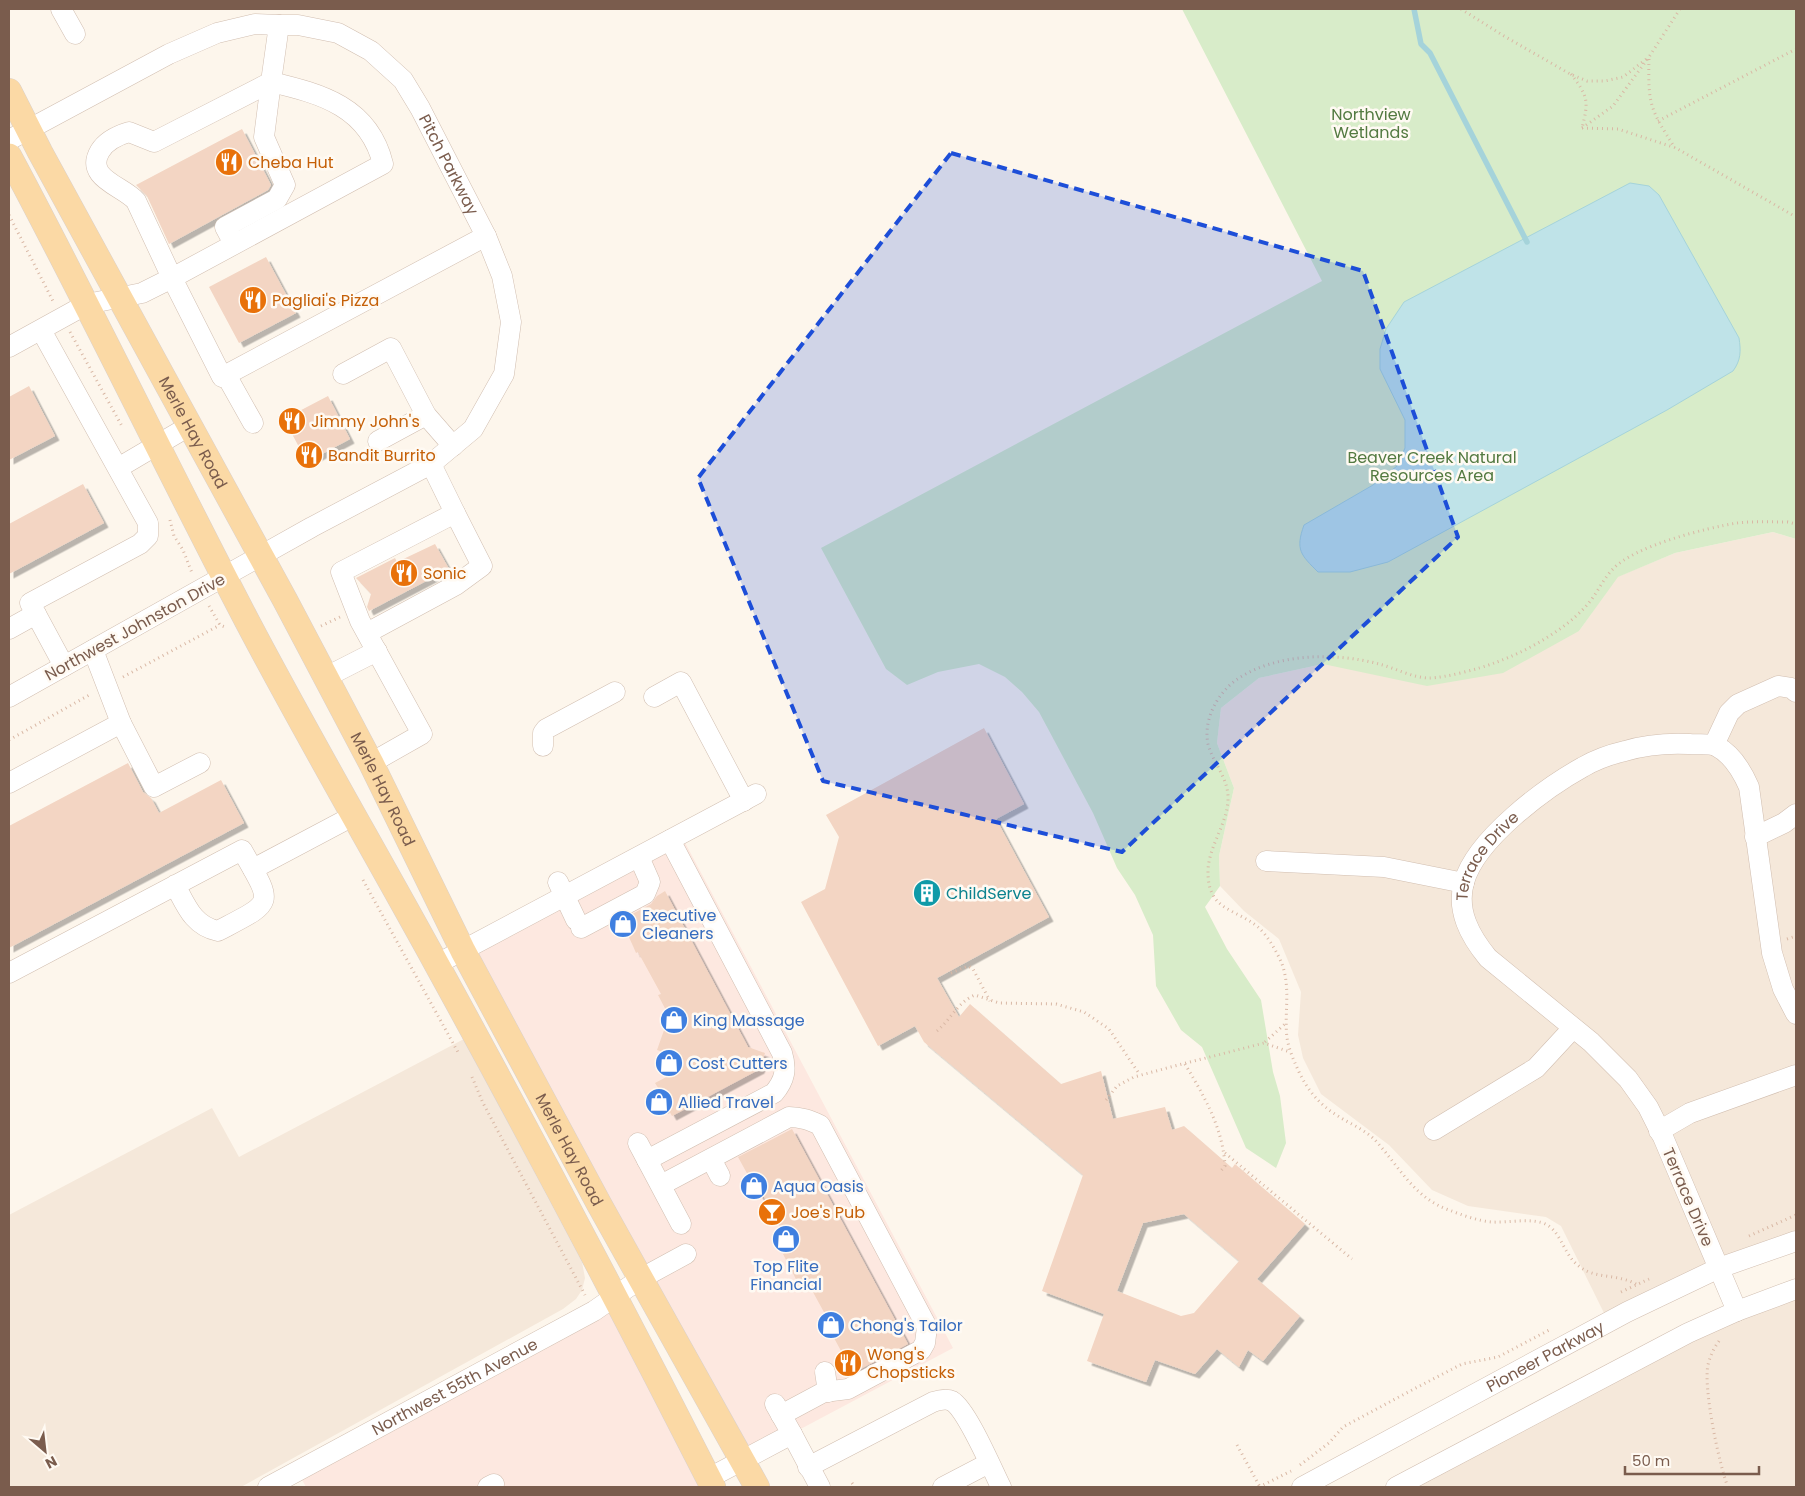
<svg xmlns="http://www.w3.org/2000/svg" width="1805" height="1496" font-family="Poppins,sans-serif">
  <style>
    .residential { fill: #f5e8da }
    .commercial { fill: #fde8e0 }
    .green { fill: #d8ecc9 }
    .water { fill: #bfe3e8; stroke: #a5d3da }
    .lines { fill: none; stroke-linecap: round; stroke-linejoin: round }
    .stream { stroke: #a5d3da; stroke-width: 5.5 }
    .building { fill: #f3d5c3; fill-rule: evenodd; filter: url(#shadow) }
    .minor-casing { stroke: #d1beb0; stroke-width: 21 }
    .major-casing { stroke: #dad1cd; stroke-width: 26 }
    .path { stroke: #d9b8a5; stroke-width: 3; stroke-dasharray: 1 4; stroke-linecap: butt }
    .minor { stroke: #fff; stroke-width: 20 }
    .major { stroke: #fbd9a5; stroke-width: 25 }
    .marked { fill: #1d4ed8; fill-opacity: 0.2; stroke: #1d4ed8; stroke-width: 4; stroke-dasharray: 10 6; stroke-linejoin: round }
    .labels { text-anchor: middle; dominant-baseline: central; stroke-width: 5; stroke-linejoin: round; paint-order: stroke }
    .park-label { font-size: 16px; fill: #537a41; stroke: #fffaf3 }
    .food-label { font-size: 16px; fill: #c56008; stroke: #fffaf3; text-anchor: start }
    .street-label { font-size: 16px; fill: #7a5c4d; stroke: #fffaf3 }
    .culture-label { font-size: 16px; fill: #0d838f; stroke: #fffaf3; text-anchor: start }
    .shop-label { font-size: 16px; fill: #366cbe; stroke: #fffaf3; text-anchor: start }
  </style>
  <defs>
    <filter id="shadow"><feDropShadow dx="4.5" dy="4.5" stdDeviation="0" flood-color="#0004"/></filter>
  </defs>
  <rect width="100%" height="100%" fill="#fdf6ec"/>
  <path class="residential" d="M1773 532 1796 539V1236L1605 1315 1561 1226 1546 1217 1468 1206 1432 1190 1389 1145 1321 1094 1303 1058 1298 1035 1301 992 1279 939 1244 911 1220 886 1219 856 1234 788 1217 743 1221 708 1259 678 1323 664 1579 631 1617 577 1675 553Z
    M464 1039 582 1262 585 1278 582 1290 576 1299 563 1309 241 1487H9V1215L212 1108 239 1157Z
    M1796 1296V1487H1412L1687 1344 1739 1318Z"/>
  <path class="commercial" d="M681 835 953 1348 742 1460 463 951Z
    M615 1298 713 1487H306L297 1471Z"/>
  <path class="green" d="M1182 9H1796V539L1773 532 1675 553 1618 577 1579 631 1503 673 1427 686 1323 664 1259 678 1221 708 1217 743 1234 788 1219 856 1220 886 1205 907 1227 949 1261 1000 1273 1072 1280 1096 1286 1143 1276 1168 1246 1148 1202 1047 1181 1030 1156 986 1153 935 1135 895 1117 868 1093 813 1039 712 1022 692 1005 677 979 664 938 672 907 685 886 669 821 548 1322 281Z"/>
  <path class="water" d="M1630 183 1649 186 1659 195 1739 338C1741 351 1741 360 1733 371L1667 410 1388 562 1350 572H1318C1301 555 1295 550 1304 525L1373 485 1397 466 1405 448V420L1380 369V349L1386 329 1404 302Z"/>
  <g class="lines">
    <path class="stream" d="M1414 9 1421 44 1430 53 1527 242"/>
  </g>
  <path class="building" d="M242 129 271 185 268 190 169 244 147 196 136 185Z
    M266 257 296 313 239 343 209 287Z
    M29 386 55 436 9 460V397Z
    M328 396 350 439 307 462 284 419Z
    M83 484 104 523 9 574V524Z
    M435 544 449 569 369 611 367 607 371 594 356 578 395 558 397 562Z
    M984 728 1024 804 996 819 1049 917 937 978 959 1017 970 1004 1061 1084 1101 1071 1113 1119 1165 1107 1172 1130 1184 1126 1232 1168 1235 1164 1305 1224 1257 1279 1300 1316 1263 1361 1248 1350 1239 1367 1217 1349 1195 1374 1155 1360 1146 1382 1087 1361 1104 1314 1042 1291 1083 1175 924 1042 915 1026 878 1046 801 902 825 889 839 837 826 815ZM1184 1214 1239 1261 1194 1313 1181 1316 1117 1291 1143 1223Z
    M128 763 143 792 151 798 159 813 221 780 244 823 9 948V826Z
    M665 891 748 1047 765 1053 760 1069 672 1116 667 1107 663 1109 655 1094 660 1091 655 1083 674 1073 663 1052 657 1050 669 1016 658 995 661 994 638 952 636 953 633 946 621 920 651 904 657 896Z
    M792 1129 908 1344 853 1373 834 1338 837 1336 808 1283 800 1287 783 1254 792 1249 763 1195 760 1197 738 1157Z"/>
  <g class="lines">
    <defs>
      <g id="minor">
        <path d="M61 9 75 34"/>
        <path d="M271 82 154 142 129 132C119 135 106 141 100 151 84 178 123 186 136 201L172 278 383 164C369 107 322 94 271 82L279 25"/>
        <path id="s1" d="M9 140 169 54 217 33 255 24 279 25H298L338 33 371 51 403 80 420 108 486 236 502 276 511 322 504 374 473 429 431 464 312 527 9 697"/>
        <path d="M234 244 225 227 277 199 285 185 264 137 271 82"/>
        <path d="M41 330 148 523V536L140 544 30 603 64 666"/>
        <path d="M9 347 87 304 142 293 172 278 222 377 486 236"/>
        <path d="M343 374 391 348 426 415 453 446"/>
        <path d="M226 375 253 423"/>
        <path d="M378 441 426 415"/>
        <path d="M431 464 455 513"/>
        <path d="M118 468 191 425"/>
        <path d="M9 629 36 614"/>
        <path d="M367 633 456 585 482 566 455 513 341 572 360 621 422 734 371 763"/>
        <path d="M326 677 377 651"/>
        <path d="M654 697 681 682 744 801"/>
        <path d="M121 723 154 787 200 763"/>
        <path d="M1714 745 1729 713 1738 704 1778 686 1791 688 1796 692"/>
        <path d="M543 746V733L546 729 615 692"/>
        <path d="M9 783 121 723 93 650"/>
        <path d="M1755 837 1784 823 1796 814"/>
        <path d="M1266 861 1384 867 1464 883"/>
        <path d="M253 869 353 816"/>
        <path d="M558 882 576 920"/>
        <path d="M581 928 645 894 650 882 639 857"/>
        <path d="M437 964 756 794"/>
        <path d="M9 973 242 850C274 906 275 901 218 931 193 926 186 905 175 885"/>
        <path d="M1434 1130 1536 1068 1573 1028"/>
        <path d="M1659 1131 1690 1113 1796 1075"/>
        <path d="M638 1143 681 1224"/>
        <path d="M711 1159 720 1176"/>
        <path d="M647 1160 774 1093C785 1080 787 1069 782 1053L670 840"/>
        <path d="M661 1185 789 1117C801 1117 809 1120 820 1125L927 1327 925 1343 921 1350 848 1389 824 1392 781 1415"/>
        <path id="s2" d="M1737 1311 1663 1137 1648 1107 1628 1079 1591 1042 1488 958C1470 936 1456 911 1464 882 1476 839 1545 788 1583 767 1595 760 1612 754 1625 751 1645 745 1668 743 1689 744 1697 745 1709 743 1716 746 1732 754 1742 771 1749 787L1772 953 1783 989 1796 1014"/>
        <path d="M825 1372 828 1392"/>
        <path d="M792 1434 820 1487"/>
        <path d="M808 1467 933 1402C939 1400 946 1398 952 1401 967 1410 992 1469 1001 1487"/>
        <path d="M709 1478 792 1434 775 1404"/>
        <path id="s3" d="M268 1487 594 1311 640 1279 686 1254"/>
        <path d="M488 1487 494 1484"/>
        <path d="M943 1487 989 1463"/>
        <path id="s4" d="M1302 1487 1627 1312 1719 1268 1796 1241"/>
        <path d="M1396 1487 1688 1333 1737 1311 1796 1289"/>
      </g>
      <g id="major">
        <path id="s5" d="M9 91 40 152 285 600 371 763 463 951 599 1204 757 1487"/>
        <path d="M9 156C91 309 166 466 247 621 308 737 374 850 437 965 532 1138 624 1312 713 1487"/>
      </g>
    </defs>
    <use href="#minor" class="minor-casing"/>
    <use href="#major" class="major-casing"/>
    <path class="path" d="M1461 9 1504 36 1570 74 1587 81H1605L1623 77 1649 57
      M1649 59C1648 105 1650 109 1675 148
      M1571 74C1588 96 1589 101 1582 128
      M1658 121 1796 49
      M1582 128 1618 129 1676 148 1796 217
      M1582 128 1613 106 1649 57 1680 9
      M9 215 54 303
      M70 332 123 428
      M170 520 174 536 183 550 192 573
      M209 606 220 625 225 627
      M321 626 340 617
      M123 677 220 625
      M9 740 91 694
      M363 880 459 1054
      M1787 939 1796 936
      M951 973 968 966 973 969 990 1001
      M937 1031C951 1019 958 1002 975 995L999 1003 1056 1004 1084 1012 1109 1029 1140 1075
      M1265 1042 1286 1023
      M1185 1064C1204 1096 1223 1128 1225 1166L1219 1173
      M472 1077 483 1103 585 1295
      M1106 1100 1117 1086 1134 1077 1167 1068 1264 1043 1290 1052
      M1225 1153 1352 1259
      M1749 1236 1796 1215
      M1636 1284C1618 1274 1596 1279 1580 1267 1562 1254 1562 1230 1543 1223 1527 1218 1508 1223 1492 1222 1478 1221 1462 1215 1449 1210 1414 1198 1399 1166 1375 1140 1364 1129 1350 1124 1338 1116 1320 1105 1308 1091 1299 1072 1294 1061 1289 1050 1287 1038 1284 1013 1291 989 1282 964 1277 952 1268 936 1258 927 1235 908 1207 911 1208 870 1209 846 1227 824 1228 800 1229 778 1213 764 1208 744 1203 720 1217 694 1236 680 1275 653 1335 652 1379 664 1395 668 1413 678 1429 678 1444 678 1479 669 1494 663 1526 652 1565 630 1587 605 1597 594 1603 579 1613 569 1634 546 1706 528 1737 523 1754 521 1771 522 1788 522L1796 524
      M1621 1292 1649 1279
      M1719 1341C1714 1348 1710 1356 1708 1365 1703 1387 1719 1465 1728 1487
      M1237 1445 1260 1487
      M1300 1465 1329 1443 1343 1427 1412 1390 1462 1364 1498 1357 1551 1329
      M852 1483 855 1487
      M1259 1487 1291 1471"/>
    <use href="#minor" class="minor"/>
    <use href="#major" class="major"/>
  </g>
  <path class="marked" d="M951 153 1363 271 1458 537 1122 852 823 781 698 478Z"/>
  <defs>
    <symbol id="restaurant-disc" viewBox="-11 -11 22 22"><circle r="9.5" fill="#e8710a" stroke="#fffaf3"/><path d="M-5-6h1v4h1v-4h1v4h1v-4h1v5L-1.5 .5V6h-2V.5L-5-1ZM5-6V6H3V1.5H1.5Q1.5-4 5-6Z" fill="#fff"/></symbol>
    <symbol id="building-disc" viewBox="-11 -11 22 22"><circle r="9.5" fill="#0f9aa8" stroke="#fffaf3"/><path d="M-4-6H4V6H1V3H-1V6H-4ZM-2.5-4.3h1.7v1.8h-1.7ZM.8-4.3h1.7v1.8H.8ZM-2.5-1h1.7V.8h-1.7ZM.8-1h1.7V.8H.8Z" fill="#fff"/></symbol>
    <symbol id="shop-disc" viewBox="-11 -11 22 22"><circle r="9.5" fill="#3f7fe0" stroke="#fffaf3"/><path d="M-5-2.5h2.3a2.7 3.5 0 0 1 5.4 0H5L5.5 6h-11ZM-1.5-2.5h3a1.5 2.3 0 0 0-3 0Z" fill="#fff"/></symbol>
    <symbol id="bar-disc" viewBox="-11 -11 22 22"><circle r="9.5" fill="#e8710a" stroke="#fffaf3"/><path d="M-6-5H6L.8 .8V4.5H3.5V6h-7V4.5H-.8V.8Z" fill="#fff"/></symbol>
  </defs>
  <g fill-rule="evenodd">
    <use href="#restaurant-disc" x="213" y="146" width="32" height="32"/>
    <use href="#restaurant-disc" x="237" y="284" width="32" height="32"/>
    <use href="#restaurant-disc" x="276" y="405" width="32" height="32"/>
    <use href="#restaurant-disc" x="293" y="439" width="32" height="32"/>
    <use href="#restaurant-disc" x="388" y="557" width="32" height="32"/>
    <use href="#building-disc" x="911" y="877" width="32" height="32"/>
    <use href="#shop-disc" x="607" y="908" width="32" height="32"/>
    <use href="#shop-disc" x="658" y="1004" width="32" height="32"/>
    <use href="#shop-disc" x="653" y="1047" width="32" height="32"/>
    <use href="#shop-disc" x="643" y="1086" width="32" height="32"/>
    <use href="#shop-disc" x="738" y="1170" width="32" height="32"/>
    <use href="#bar-disc" x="756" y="1196" width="32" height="32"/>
    <use href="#shop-disc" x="770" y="1223" width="32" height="32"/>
    <use href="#shop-disc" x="815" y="1309" width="32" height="32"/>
    <use href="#restaurant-disc" x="832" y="1347" width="32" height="32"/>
  </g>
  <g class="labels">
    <g class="park-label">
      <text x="1371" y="114">Northview<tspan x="1371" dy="18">Wetlands</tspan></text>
      <text x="1432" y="457">Beaver Creek Natural<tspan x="1432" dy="18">Resources Area</tspan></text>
    </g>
    <g class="food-label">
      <text x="248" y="162">Cheba Hut</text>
      <text x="272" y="300">Pagliai's Pizza</text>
      <text x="311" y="421">Jimmy John's</text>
      <text x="328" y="455">Bandit Burrito</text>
      <text x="423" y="573">Sonic</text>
      <text x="791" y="1212">Joe's Pub</text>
      <text x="867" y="1354">Wong's<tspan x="867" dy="18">Chopsticks</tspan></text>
    </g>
    <g class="street-label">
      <text stroke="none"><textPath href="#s1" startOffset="534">Pitch Parkway</textPath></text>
      <text stroke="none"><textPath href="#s5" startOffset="388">Merle Hay Road</textPath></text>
      <text transform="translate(135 627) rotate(-29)">Northwest Johnston Drive</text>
      <text stroke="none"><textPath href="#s5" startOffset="792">Merle Hay Road</textPath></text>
      <text stroke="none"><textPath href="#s2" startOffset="559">Terrace Drive</textPath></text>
      <text stroke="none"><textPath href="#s5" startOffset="1198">Merle Hay Road</textPath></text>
      <text transform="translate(1688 1197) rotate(67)">Terrace Drive</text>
      <text stroke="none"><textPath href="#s4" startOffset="276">Pioneer Parkway</textPath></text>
      <text stroke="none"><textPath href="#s3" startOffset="212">Northwest 55th Avenue</textPath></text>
    </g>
    <g class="culture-label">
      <text x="946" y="893">ChildServe</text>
    </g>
    <g class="shop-label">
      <text x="642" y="915">Executive<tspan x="642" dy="18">Cleaners</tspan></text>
      <text x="693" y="1020">King Massage</text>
      <text x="688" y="1063">Cost Cutters</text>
      <text x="678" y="1102">Allied Travel</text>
      <text x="773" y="1186">Aqua Oasis</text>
      <text x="786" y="1266" text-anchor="middle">Top Flite<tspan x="786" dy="18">Financial</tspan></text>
      <text x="850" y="1325">Chong's Tailor</text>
    </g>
  </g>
  <rect width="1805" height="1496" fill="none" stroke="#7a5c4d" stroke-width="20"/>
  <g transform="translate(45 1451) rotate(152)" stroke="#fffaf3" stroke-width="4" paint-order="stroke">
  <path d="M0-4L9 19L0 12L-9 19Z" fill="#7a5c4d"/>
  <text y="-8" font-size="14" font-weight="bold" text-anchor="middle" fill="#7a5c4d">N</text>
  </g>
  <path d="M1625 1466v8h134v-8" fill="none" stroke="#7a5c4d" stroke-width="2.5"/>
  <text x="1632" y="1466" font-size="15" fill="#7a5c4d" stroke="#fffaf3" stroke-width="4" paint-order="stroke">50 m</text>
</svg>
